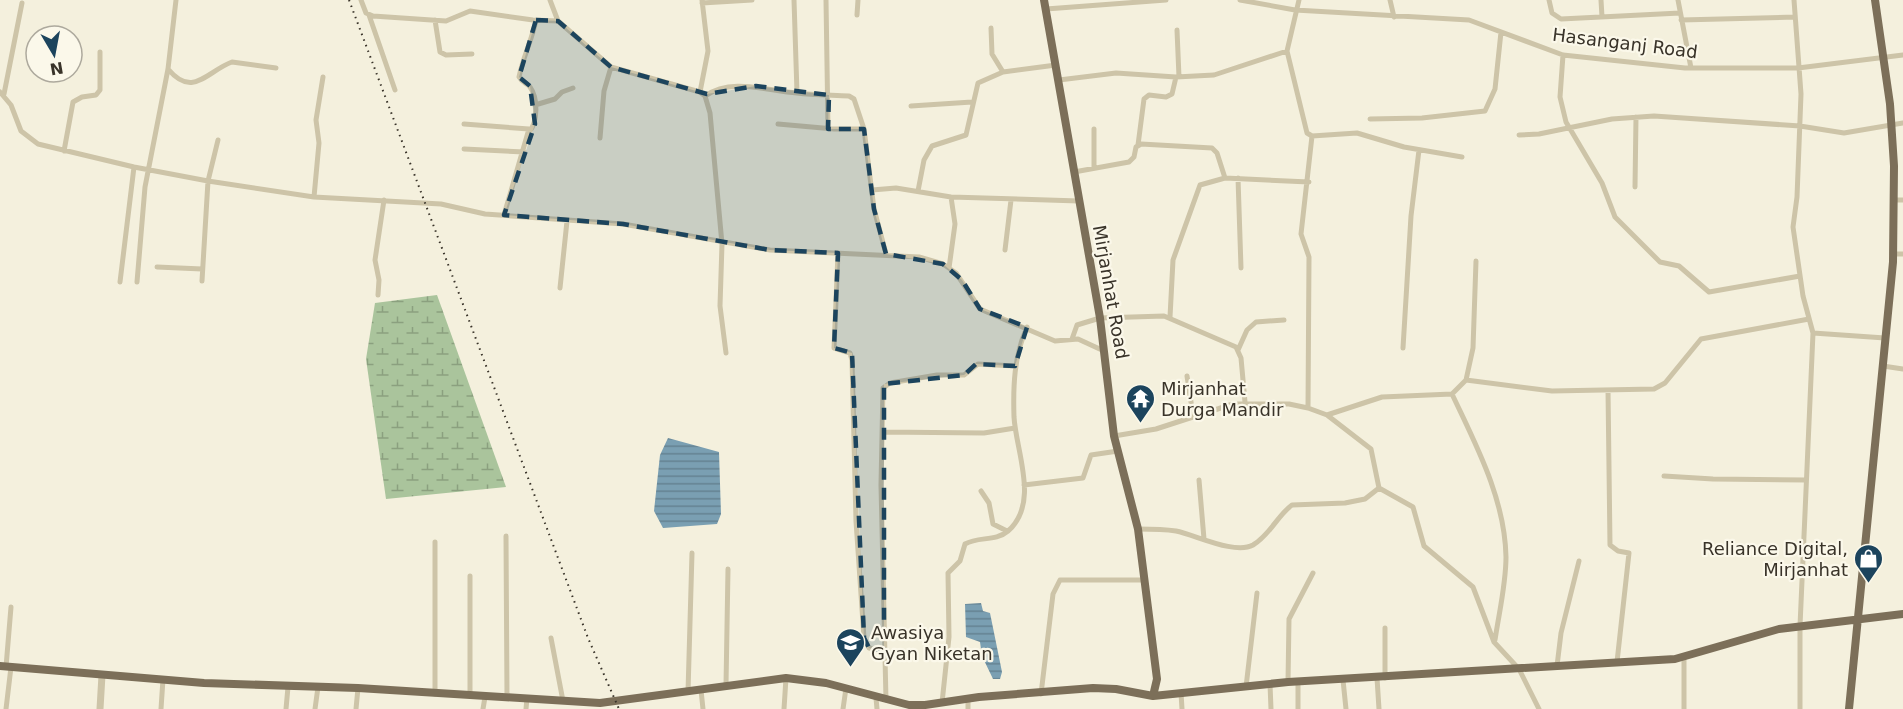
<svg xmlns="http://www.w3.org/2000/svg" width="1903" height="709" font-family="'DejaVu Sans',sans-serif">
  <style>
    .wetland { fill: url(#wetland-marsh) }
    .water { fill: url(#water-rules) }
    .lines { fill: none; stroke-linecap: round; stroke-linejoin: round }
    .minor { stroke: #cdc4a8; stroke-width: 5 }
    .tertiary { stroke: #cdc4a8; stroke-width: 7 }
    .primary { stroke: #7c6f59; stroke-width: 8 }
    .rail { stroke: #393329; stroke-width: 2; stroke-dasharray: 1.5 4.5; stroke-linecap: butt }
    .marked { fill: #1c445d; fill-opacity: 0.2; stroke: #1c445d; stroke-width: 4.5; stroke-dasharray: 12 8; stroke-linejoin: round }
    .labels { text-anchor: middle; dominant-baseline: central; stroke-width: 4.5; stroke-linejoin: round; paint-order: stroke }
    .street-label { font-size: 18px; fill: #393329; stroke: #fbf8ea }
    .poi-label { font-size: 18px; fill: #393329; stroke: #fbf8ea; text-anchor: start }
  </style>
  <defs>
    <pattern id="wetland-marsh" width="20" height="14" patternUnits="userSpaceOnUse" patternTransform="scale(1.5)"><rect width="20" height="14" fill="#aac49c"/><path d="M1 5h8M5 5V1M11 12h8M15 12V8" fill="none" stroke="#8ba07f"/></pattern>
    <pattern id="water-rules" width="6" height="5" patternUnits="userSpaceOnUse" patternTransform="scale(1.5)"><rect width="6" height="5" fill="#7a9fb2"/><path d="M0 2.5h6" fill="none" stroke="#658291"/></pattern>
  </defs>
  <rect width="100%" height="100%" fill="#f4f0dd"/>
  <path class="wetland" d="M437 295 506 487 386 499 366 359 375 303Z"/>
  <path class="water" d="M668 438 719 452 721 514 717 524 663 528 654 511 660 455Z
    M981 603 983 611 990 613 1002 672 1000 679H993L982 656 980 642 966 637 965 604Z"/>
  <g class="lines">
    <path class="minor" d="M361 0 366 13 373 16 446 21 470 11 533 20 558 21
      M550 0 558 21 611 67 700 92 705 96 710 113 722 244 720 306 726 353
      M794 0 797 93
      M826 0 828 128
      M1240 0 1295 10 1469 20 1563 55 1685 68H1798L1903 55
      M1299 0 1287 51 1307 133 1312 136 1357 133 1404 147 1462 157
      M1390 0 1394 17
      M1549 0 1552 13 1561 19 1680 13
      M1601 0 1602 17
      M1678 0 1691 68
      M1794 0 1801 94 1797 197 1793 227 1803 296 1813 333 1800 626V709
      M702 3 752 0
      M1046 9 1166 0
      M369 15 395 90
      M857 15 858 0
      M435 20 440 52 446 55 472 54
      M1681 20 1795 17
      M991 28 992 54 1003 72
      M1177 30 1179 77
      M1563 55 1560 97 1566 122 1602 183 1615 217 1660 262 1679 266 1709 292 1800 276
      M168 69C193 99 207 71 232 62L276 68
      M1059 80 1116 73 1176 77 1214 75 1287 51
      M0 92 11 105 21 131 38 144 134 167 208 181 314 197 441 204 485 214 623 224 770 250 919 257 943 264 956 273 980 309 1055 341 1078 339 1104 351
      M700 92 708 51 702 0
      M4 94 22 3
      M705 96C732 77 767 91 797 93 814 95 832 95 849 96L854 99 864 129 874 209 886 254
      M535 105 555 99 562 92 573 88
      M911 106 972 102
      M1370 119 1422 118 1485 111 1495 89 1501 32
      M464 124 529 129 504 215
      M778 124 834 129H864
      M529 132C538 122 538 98 530 87 527 83 522 83 519 77 523 57 532 40 536 20
      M1519 135 1539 134 1612 119 1654 116 1800 126 1844 133 1903 123
      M600 138 604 91 611 67
      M1138 145 1144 99 1149 95 1166 97 1172 94 1176 77
      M464 149 524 152
      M64 151 73 102 82 97 96 95 100 90V52
      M1094 167V129
      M1074 172 1129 162 1134 157 1136 147 1141 144 1212 148 1217 153 1225 178
      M1238 178 1241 268
      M1635 187 1636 117
      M872 190 896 188 951 197 1079 201
      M918 191 924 160 932 146 966 135 978 83 1003 72 1056 65
      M314 197 319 143 316 120 323 77
      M1894 200H1903
      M1005 250 1011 200
      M838 253 834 348 850 353 852 360 856 521 864 638 869 648 884 651
      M1893 254H1903
      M157 267 202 269
      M949 268 955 224 951 197
      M202 281 208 181 218 140
      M120 282 134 167
      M137 282 145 187 168 69 176 0
      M560 288 567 221
      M378 295 379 280 375 260 384 200
      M1170 317 1173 260 1200 185 1225 178 1309 182
      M1813 333 1885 338
      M1072 339 1077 325 1100 318 1164 316 1236 347 1241 358 1245 402
      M1403 348 1411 216 1419 150
      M1238 350 1247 330 1256 322 1284 320
      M1883 366 1903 369
      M1187 376 1193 415
      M1466 380 1552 391 1654 389 1665 383 1701 339 1809 319
      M1608 390 1610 545 1618 551 1629 553 1617 662
      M1452 394C1476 445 1505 499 1506 557 1506 584 1499 613 1495 640
      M1308 408 1309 257 1301 234 1312 136
      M1327 415 1382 397 1452 394 1466 380 1473 348 1476 261
      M882 432 984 433 1015 428
      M1114 436 1156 429 1233 404H1289L1308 408 1327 415 1371 449 1379 488 1413 507 1424 546 1473 587 1494 642 1519 669 1539 709
      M1664 476 1713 479 1806 480
      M1199 480 1204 539
      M1024 485 1083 478 1091 455 1118 451
      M981 491 989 503 993 524 1007 531
      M1138 529C1151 529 1163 529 1176 531 1196 535 1235 555 1253 545 1270 535 1277 516 1292 505L1345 503 1365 499 1379 488
      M506 536 507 698
      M1385 628V678
      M551 638 563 701
      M1684 656V709
      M1557 666 1561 633 1579 561
      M6 667 11 607
      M1377 678 1379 709
      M1343 680 1346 709
      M1288 682 1289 619 1313 573
      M1298 682V709
      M1270 684 1271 709
      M726 685 728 569
      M1246 687 1257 593
      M701 690 703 709
      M688 692 692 553
      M1181 693 1182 709
      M435 694V542
      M1041 694 1053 594 1060 580H1144
      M470 696V576
      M876 698 877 709
      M886 700 881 485 883 388 890 383 937 375H964L978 364 1015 366
      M942 703 949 637 948 573 960 561 965 544C979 536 995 542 1008 531 1040 503 1016 452 1014 417 1013 386 1014 356 1027 327
      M6 709 11 667
      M161 709 163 679
      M286 709 288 687
      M315 709 318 687
      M356 709 358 688
      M483 709 485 697
      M526 709 527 698
      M784 709 786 678
      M843 709 846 688
      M968 709V698"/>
    <path class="tertiary" d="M100 709 102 675"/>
    <path class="primary" d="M1044 0 1100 318 1114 436 1138 529 1157 679 1153 696
      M0 666 204 683 358 688 600 703 786 678 826 683 909 705H925L979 697 1093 688 1116 689 1153 696 1288 682 1675 659 1779 629 1903 614
      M1849 709 1893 262 1894 166 1890 104 1875 0"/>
    <path class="rail" d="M349 0 588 638 619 709"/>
  </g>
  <path class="marked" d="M536 20 558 21 611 67 707 94 756 86 829 95 828 129H864L874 209 886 254 943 264 962 280 980 309 1027 327 1015 366 976 364 964 375 884 384V651L869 648 864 638 852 353 834 348 838 253 770 250 623 224 504 215 535 124 530 86 519 77Z"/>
  <defs>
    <symbol id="temple-pin" viewBox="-11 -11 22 30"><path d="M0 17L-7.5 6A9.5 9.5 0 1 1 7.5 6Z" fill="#1c445d" stroke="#fbf8ea"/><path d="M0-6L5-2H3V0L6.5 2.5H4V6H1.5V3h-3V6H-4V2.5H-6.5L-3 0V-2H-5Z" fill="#fff"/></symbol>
    <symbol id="shop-pin" viewBox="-11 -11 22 30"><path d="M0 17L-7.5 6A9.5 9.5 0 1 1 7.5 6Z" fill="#1c445d" stroke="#fbf8ea"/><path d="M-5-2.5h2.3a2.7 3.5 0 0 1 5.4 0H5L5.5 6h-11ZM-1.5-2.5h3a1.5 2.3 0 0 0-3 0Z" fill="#fff"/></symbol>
    <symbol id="school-pin" viewBox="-11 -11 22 30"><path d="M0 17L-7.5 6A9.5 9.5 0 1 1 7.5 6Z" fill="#1c445d" stroke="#fbf8ea"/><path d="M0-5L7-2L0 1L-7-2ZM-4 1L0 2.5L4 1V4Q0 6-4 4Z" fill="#fff"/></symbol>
  </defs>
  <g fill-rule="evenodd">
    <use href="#temple-pin" x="1124" y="382" width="33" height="45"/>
    <use href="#shop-pin" x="1852" y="542" width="33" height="45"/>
    <use href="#school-pin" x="834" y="626" width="33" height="45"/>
  </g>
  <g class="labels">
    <g class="street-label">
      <text transform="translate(1625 43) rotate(7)">Hasanganj Road</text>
      <text transform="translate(1111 292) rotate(80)">Mirjanhat Road</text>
    </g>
    <g class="poi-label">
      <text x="1161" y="388">Mirjanhat<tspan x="1161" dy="21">Durga Mandir</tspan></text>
      <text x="1848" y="548" text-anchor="end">Reliance Digital,<tspan x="1848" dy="21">Mirjanhat</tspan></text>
      <text x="871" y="632">Awasiya<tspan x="871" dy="21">Gyan Niketan</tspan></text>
    </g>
  </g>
  <g transform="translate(54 54) rotate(170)"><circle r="28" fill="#fbf8ea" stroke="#ada99d" stroke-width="1.5"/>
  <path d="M0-4.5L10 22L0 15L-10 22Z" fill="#1c445d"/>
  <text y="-9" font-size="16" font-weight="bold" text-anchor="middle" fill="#393329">N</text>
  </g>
</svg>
